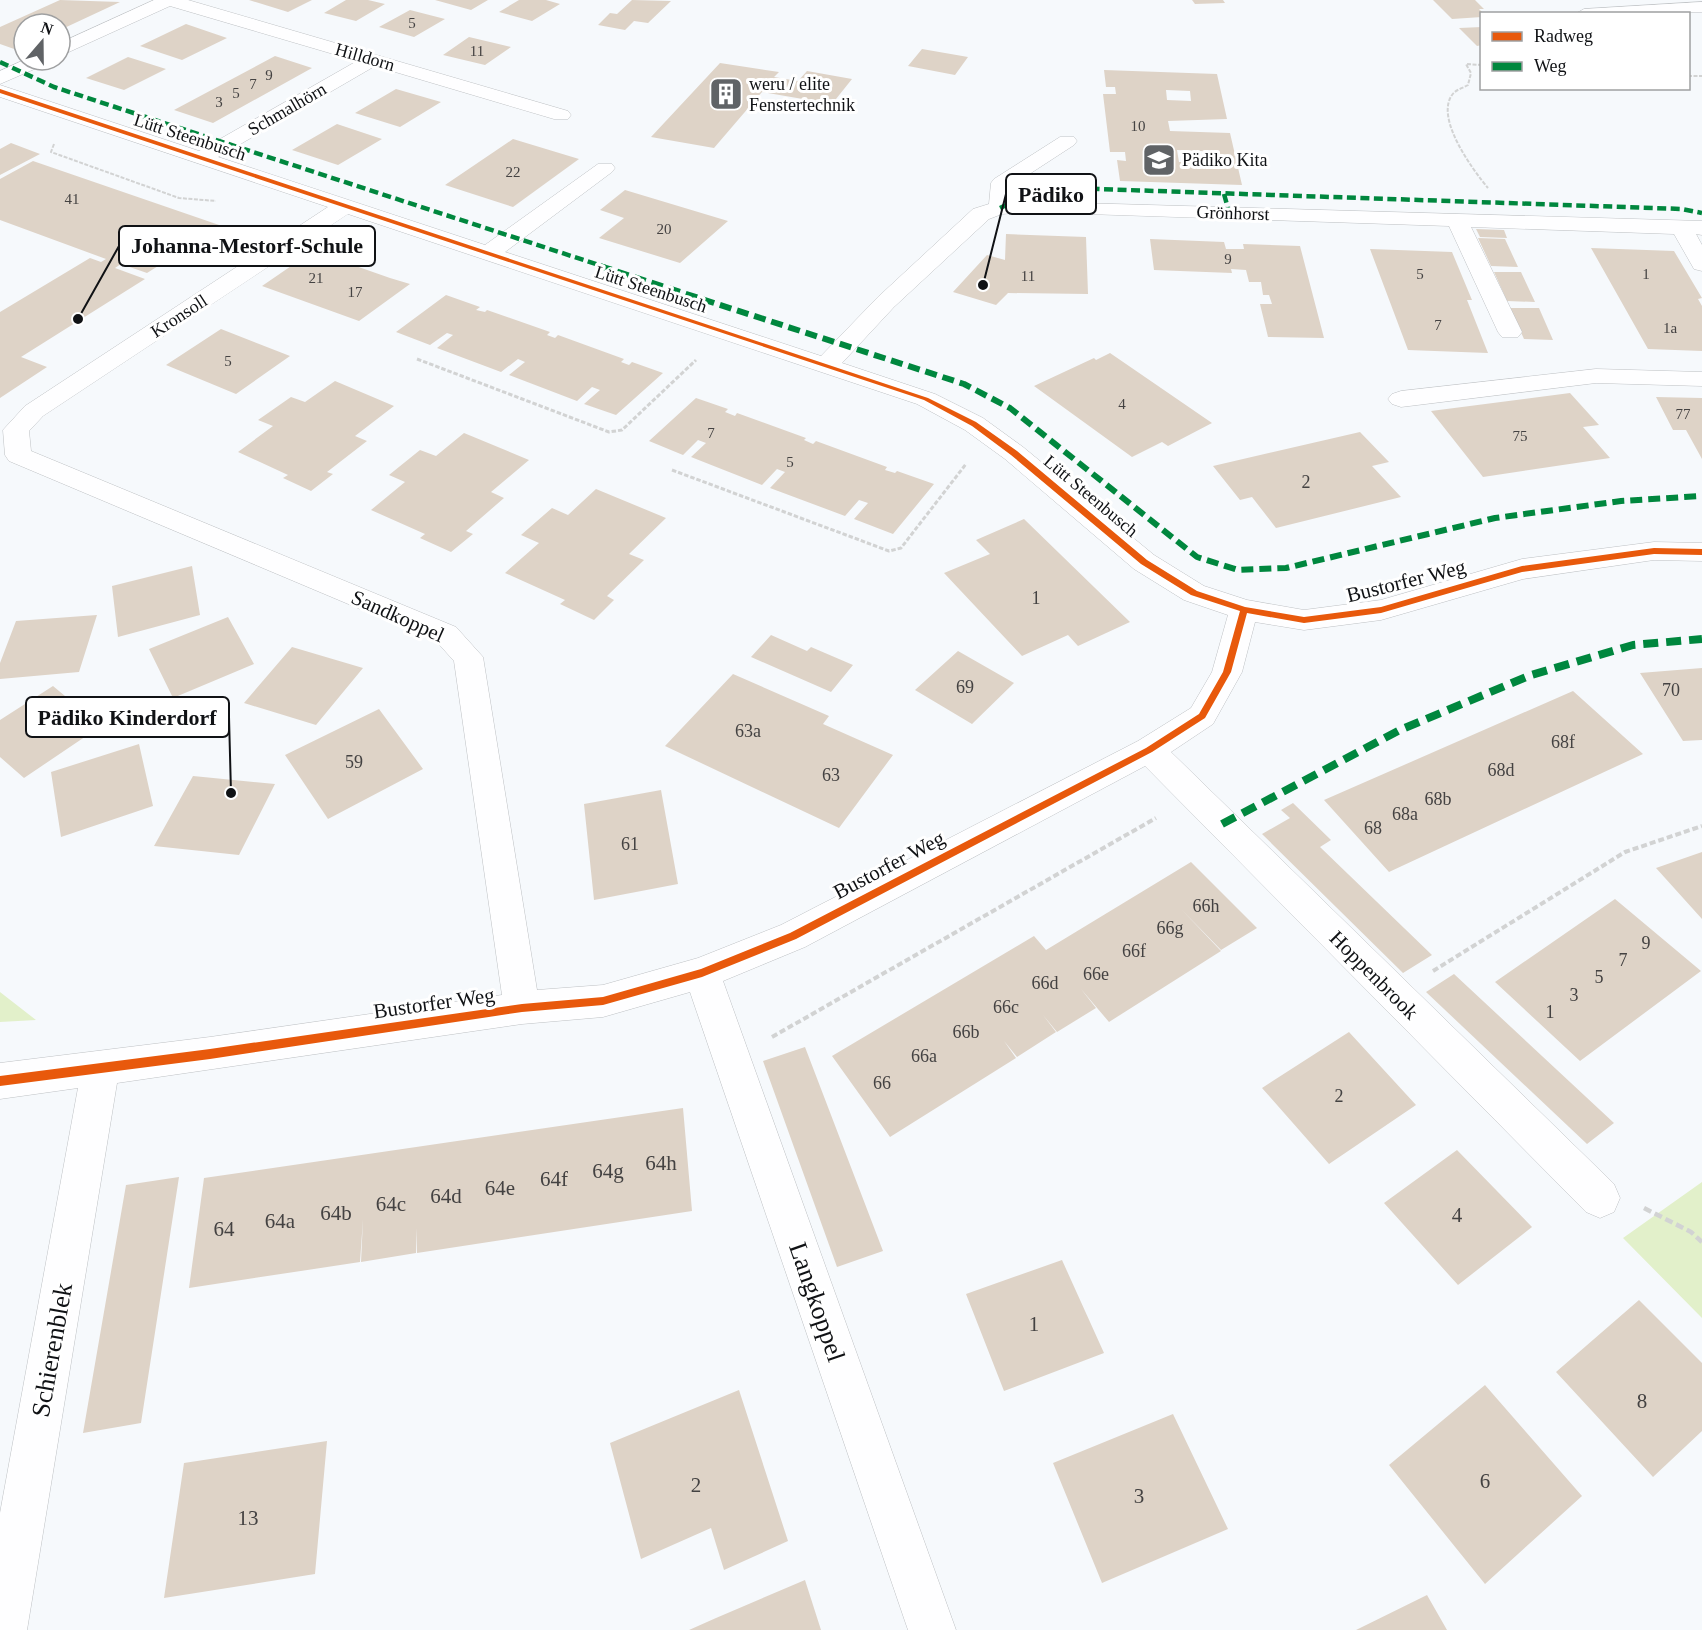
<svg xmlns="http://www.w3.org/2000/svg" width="1702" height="1630" font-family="'Times New Roman',serif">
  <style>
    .green { fill: #e2f0ca }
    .building { fill: #ded3c7; fill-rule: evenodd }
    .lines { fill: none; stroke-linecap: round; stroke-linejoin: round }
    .minor-casing { stroke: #bec1c4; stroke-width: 1 }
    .path-far3 { stroke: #d2d3d3; stroke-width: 2; stroke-dasharray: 4 1.5; stroke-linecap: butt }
    .path-far2 { stroke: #d2d3d3; stroke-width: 3; stroke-dasharray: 4.5 2; stroke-linecap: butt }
    .path-far1 { stroke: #d2d3d3; stroke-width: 4; stroke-dasharray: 6 3; stroke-linecap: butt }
    .path { stroke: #d2d3d3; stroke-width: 4.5; stroke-dasharray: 8 4; stroke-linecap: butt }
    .minor { fill: #fefeff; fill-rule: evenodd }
    .quiet-far2 { stroke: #00873e; stroke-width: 4.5; stroke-dasharray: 9 4.5; stroke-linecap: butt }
    .quiet-far1 { stroke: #00873e; stroke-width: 6; stroke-dasharray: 12 6; stroke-linecap: butt }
    .quiet { stroke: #00873e; stroke-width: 8; stroke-dasharray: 15 8; stroke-linecap: butt }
    .cycleway-casing { stroke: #fff; stroke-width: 4 }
    .cycleway { fill: #e8590c; fill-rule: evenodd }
    .labels { text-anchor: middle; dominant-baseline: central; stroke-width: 6; stroke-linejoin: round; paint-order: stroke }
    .far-number-label { font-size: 15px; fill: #444242 }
    .far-street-label { font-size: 18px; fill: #101215; stroke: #fff }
    .far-poi-label { font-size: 18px; fill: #101215; stroke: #fff; text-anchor: start }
    .number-label { font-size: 18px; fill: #444242 }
    .street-label { font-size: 21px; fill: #101215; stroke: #fff }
    .near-number-label { font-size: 21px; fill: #444242 }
    .near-street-label { font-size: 26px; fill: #101215; stroke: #fff }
    .leader { fill: none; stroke: #101215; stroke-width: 2 }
    .callout-dot { fill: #101215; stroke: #fff; stroke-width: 2 }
    .callout { fill: #fff; stroke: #101215; stroke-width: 2 }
    .callout-label { font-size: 22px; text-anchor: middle; font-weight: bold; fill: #101215 }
  </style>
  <rect width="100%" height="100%" fill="#f6f9fc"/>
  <path class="green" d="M0 992 36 1020 0 1022Z
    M1702 1182V1318L1623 1238Z"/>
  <path class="building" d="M60 0 120 2 60 30V24H24V47L17 50 0 44V27Z
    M249 0H312L288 12Z
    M346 0H368L385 4 356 21 324 13Z
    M435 0H488L471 10Z
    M519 0H546L560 4 532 21 499 12Z
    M632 0 671 1 648 23 634 21 625 30 598 25 610 13 617 14Z
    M1192 0H1223L1225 3 1195 4Z
    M1433 0H1475L1484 9H1479L1484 14 1482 17 1452 19Z
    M410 10 445 19 414 37 379 27Z
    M186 24 227 38 182 60 140 46Z
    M1482 27V45L1477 46 1459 28Z
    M469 37 511 47 485 65 443 55Z
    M922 49 968 57 955 75 908 66Z
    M275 56 312 68 213 123 174 110Z
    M128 57 166 69 124 90 86 78Z
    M720 63 779 72 774 77 798 81 807 71 852 79 832 104 762 92 714 148 651 137Z
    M1104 70 1217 74 1227 119 1168 121 1170 131 1230 133 1242 185 1120 181 1117 160 1126 161 1125 152H1110L1103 94H1116L1115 87H1106ZM1166 90 1190 91 1191 101 1167 100ZM1177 150 1202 151 1205 163 1179 162Z
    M396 89 441 102 400 127 355 113Z
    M337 124 382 139 338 165 292 150Z
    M513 139 579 159 513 207 445 185Z
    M11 143 40 154 0 175V149Z
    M33 161 222 226 147 273 121 264 115 268 145 279 21 357 47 367 0 398V312L90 258 101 262 106 259 0 220V179Z
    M625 190 728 221 680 263 599 238 624 218 600 210Z
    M1476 229 1504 230 1507 238 1480 237Z
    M1006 234 1086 237 1088 294 1008 293 996 305 953 292 987 255 1005 260Z
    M1478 238 1505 239 1518 267 1491 266Z
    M1150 239 1224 242 1226 249H1244L1243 244 1300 246 1324 338 1268 337 1260 304H1272L1269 295H1263L1261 282H1249L1246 270 1231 269 1232 273 1154 270Z
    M1591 248 1674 251 1702 298 1698 299 1702 306V351L1648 349Z
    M1370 249 1452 252 1472 300H1467L1488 353 1408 350Z
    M313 251 390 278 410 284 359 321 262 286Z
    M1494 272H1521L1535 302 1507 301Z
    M446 295 480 307 476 310 485 312 487 310 550 332 547 335 555 338 558 335 624 359 621 362 629 365 632 362 663 373 616 415 584 404 600 390 592 387 577 401 509 375 525 362 518 359 501 372 437 348 453 335 447 333 430 345 396 332Z
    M1510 308H1539L1553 340 1524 339Z
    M221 329 290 356 236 394 166 365Z
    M1110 353 1212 423 1168 446 1162 442 1132 457 1034 386 1094 358 1096 360Z
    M335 381 394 406 355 436 367 441 327 472 333 474 311 491 283 478 288 475 238 452 273 426 258 420 291 397 305 402Z
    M1570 393 1599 425 1583 427 1610 458 1483 477 1431 411Z
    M1656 397 1702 398V459L1686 430H1673Z
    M696 398 728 409 725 412 735 416 737 413 806 438 804 440 813 444 816 441 887 467 885 470 895 473 897 471 934 484 893 534 854 519 868 503 859 500 845 516 770 488 785 472 777 469 762 485 691 457 706 443 698 440 683 455 649 441Z
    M1360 432 1389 462 1372 466 1401 497 1276 528 1252 497 1240 500 1213 466Z
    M464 433 529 460 491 492 504 498 466 531 473 534 451 552 420 538 425 534 371 510 405 482 389 475 420 450 436 456Z
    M596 489 666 518 629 554 644 560 607 596 614 600 594 620 560 604 565 600 505 573 539 543 521 535 552 508 568 515Z
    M1024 519 1130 622 1078 646 1068 635 1022 656 944 573 990 554 976 540Z
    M192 566 200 615 118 637 112 586Z
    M97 615 79 672 0 679V663L16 621Z
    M228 617 254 664 173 698 149 649Z
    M771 635 807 651 811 647 853 665 831 692 751 657Z
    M292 647 363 668 316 725 244 703Z
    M958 651 1014 683 972 724 915 690Z
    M1702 668V740L1683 741 1640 673Z
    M733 674 829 716 823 724 893 755 839 828 665 746Z
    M53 686 101 726 24 778 0 757V720Z
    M1573 691 1643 754 1389 872 1324 800Z
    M379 709 423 769 328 819 285 755Z
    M139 744 153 806 61 837 51 772Z
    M193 776 275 784 239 855 154 846Z
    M661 790 678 884 594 900 584 804Z
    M1293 803 1331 840 1320 847 1432 955 1403 973 1262 834 1290 818 1281 810Z
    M1702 852V919L1656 868Z
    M1191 862 1257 928 1221 950 1181 909 1221 951 1109 1022 1081 989 1096 1008 1057 1032 1043 1015 1056 1032 1017 1057 1004 1041 1016 1058 890 1137 832 1056 1034 936 1046 950Z
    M1615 899 1701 971 1580 1061 1495 982Z
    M1454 974 1614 1123 1587 1144 1426 992Z
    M1349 1032 1416 1105 1329 1164 1262 1088Z
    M805 1047 883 1251 837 1267 763 1061Z
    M683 1108 692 1211 417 1253V1228L416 1253 361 1262 363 1219 360 1262 189 1288 204 1178Z
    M1457 1150 1532 1227 1458 1285 1384 1203Z
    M179 1177 141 1423 83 1433 126 1185Z
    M1062 1260 1104 1353 1004 1391 966 1294Z
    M1639 1300 1702 1363V1431L1653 1477 1556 1372Z
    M1485 1385 1582 1496 1485 1584 1389 1465Z
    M739 1390 788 1541 724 1570 711 1528 641 1559 610 1443Z
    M1173 1414 1228 1529 1102 1583 1053 1463Z
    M327 1441 315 1574 164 1598 184 1463Z
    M805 1580 821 1630H689L716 1618Z
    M1427 1595 1447 1630H1356Z"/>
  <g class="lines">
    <defs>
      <path id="minor" d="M154 0H188L568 111 571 115 568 119H554L375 66 218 157 485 245 598 164H612L615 168 612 172 505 252 821 356 878 297 973 209 989 204 991 183 994 179 1060 137H1074L1077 141 1074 145 1011 186V201L1702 221V235L1696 234 1702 245V271L1694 269 1674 234 1471 227 1522 332 1518 337H1502L1498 332 1449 226 1027 212 1002 214 989 219 894 307 842 363 935 394 983 418 1023 447 1154 555 1204 586 1247 600 1304 610 1381 600 1522 559 1654 542 1702 543V561L1654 560 1523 579 1381 620 1304 630 1255 622 1242 672 1213 724 1171 752 1614 1184 1620 1198 1614 1212 1600 1218 1586 1212 1145 766 805 947 723 981 956 1630H908L690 992 603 1017 522 1024 117 1083 27 1630H0V1513L78 1088 0 1099V1063L210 1037 502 995 454 661 436 641 9 461 5 455 3 430 25 406 328 207 0 97V85L199 151 357 61 170 6 60 56V43ZM348 214 917 404 965 430 1005 459 1134 569 1184 600 1228 615 1212 672 1191 708 1138 741 781 925 698 958 603 985 537 990 483 657 456 627 31 451 29 431 43 416Z
        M1702 2V12L1575 14 1584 9Z
        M24 60H48L46 64 0 84V71Z
        M1596 369 1702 372V386L1596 383 1401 407 1392 404 1388 399 1392 394 1401 391Z"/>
    </defs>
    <use href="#minor" class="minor-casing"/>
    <path class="path-far3" d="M1482 65 1466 64 1471 73 1468 85C1463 88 1455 90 1452 95 1435 119 1473 170 1488 188
      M1688 76H1702
      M54 144 51 152 179 198 216 201"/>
    <path class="path-far2" d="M417 359 609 432 622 430 696 360
      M672 470 889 551 901 548 966 464"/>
    <path class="path-far1" d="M1433 971 1625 852 1702 826
      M772 1037 1156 818"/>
    <path class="path" d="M1644 1208 1691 1232 1702 1242"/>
    <use href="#minor" class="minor"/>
    <path class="quiet-far2" d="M0 62 54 87 605 267
      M1224 194 1229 212
      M1000 208 1036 191 1069 188 1682 209 1702 213"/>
    <path class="quiet-far1" d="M600 266 964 384 1010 408 1197 557 1238 570 1286 568 1495 518 1621 501 1702 496"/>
    <path class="quiet" d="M1222 824 1400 730 1531 675 1633 645 1702 639"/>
    <defs>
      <path id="cycleway" d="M0 89 928 398 976 422 1017 451 1147 560 1197 591 1245 607 1304 617 1381 607 1522 566 1654 548 1702 549V555L1654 554 1522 572 1381 613 1304 623 1247 613 1231 672 1205 718 1152 752 796 939 702 977 603 1005 522 1012 210 1059 0 1086V1076L210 1049 522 1004 603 997 701 969 790 933 1146 748 1199 714 1223 672 1240 611 1191 595 1141 564 1011 455 972 426 924 400 0 93Z"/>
    </defs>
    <use href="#cycleway" class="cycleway-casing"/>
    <use href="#cycleway" class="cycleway"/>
  </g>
  <defs>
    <symbol id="building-square" viewBox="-11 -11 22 22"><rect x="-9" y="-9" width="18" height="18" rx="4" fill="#606366" stroke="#fff"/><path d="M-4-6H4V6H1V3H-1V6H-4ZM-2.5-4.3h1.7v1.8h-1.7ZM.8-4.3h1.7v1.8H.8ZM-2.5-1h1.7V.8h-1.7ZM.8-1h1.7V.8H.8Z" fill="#fff"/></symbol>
    <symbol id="school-square" viewBox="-11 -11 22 22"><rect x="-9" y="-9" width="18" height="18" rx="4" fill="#606366" stroke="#fff"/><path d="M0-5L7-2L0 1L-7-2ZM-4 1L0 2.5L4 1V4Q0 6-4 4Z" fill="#fff"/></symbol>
  </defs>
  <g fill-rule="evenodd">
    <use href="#building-square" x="707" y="75" width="38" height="38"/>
    <use href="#school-square" x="1140" y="141" width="38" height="38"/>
  </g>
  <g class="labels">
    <g class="far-number-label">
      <text x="412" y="23">5</text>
      <text x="477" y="51">11</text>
      <text x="269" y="75">9</text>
      <text x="253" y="84">7</text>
      <text x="236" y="93">5</text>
      <text x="219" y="102">3</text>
      <text x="1138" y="126">10</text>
      <text x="513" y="172">22</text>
      <text x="72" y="199">41</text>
      <text x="664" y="229">20</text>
      <text x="1228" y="259">9</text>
      <text x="1420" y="274">5</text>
      <text x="1646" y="274">1</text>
      <text x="1028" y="276">11</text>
      <text x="316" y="278">21</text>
      <text x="355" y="292">17</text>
      <text x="1438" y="325">7</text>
      <text x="1670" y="328">1a</text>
      <text x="228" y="361">5</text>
      <text x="1122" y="404">4</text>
      <text x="1683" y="414">77</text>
      <text x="711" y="433">7</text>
      <text x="1520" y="436">75</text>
      <text x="790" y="462">5</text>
    </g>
    <g class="far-street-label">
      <text transform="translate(365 57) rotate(16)">Hilldorn</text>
      <text transform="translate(287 109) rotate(-30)">Schmalhörn</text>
      <text transform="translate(190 137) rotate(18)">Lütt Steenbusch</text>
      <text transform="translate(1233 213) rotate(2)">Grönhorst</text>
      <text transform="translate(651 289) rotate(18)">Lütt Steenbusch</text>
      <text transform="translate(179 316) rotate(-33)">Kronsoll</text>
      <text transform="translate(1091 496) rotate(40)">Lütt Steenbusch</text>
    </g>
    <g class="far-poi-label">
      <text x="749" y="84">weru / elite<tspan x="749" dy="21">Fenstertechnik</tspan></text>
      <text x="1182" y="160">Pädiko Kita</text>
    </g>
    <g class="number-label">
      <text x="1306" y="482">2</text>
      <text x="1036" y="598">1</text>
      <text x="965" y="687">69</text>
      <text x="1671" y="690">70</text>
      <text x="748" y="731">63a</text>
      <text x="1563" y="742">68f</text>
      <text x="354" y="762">59</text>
      <text x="1501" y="770">68d</text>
      <text x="831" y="775">63</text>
      <text x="1438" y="799">68b</text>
      <text x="1405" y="814">68a</text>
      <text x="1373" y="828">68</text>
      <text x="630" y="844">61</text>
      <text x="1206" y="906">66h</text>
      <text x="1170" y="928">66g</text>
      <text x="1646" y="943">9</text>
      <text x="1134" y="951">66f</text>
      <text x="1623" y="960">7</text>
      <text x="1096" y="974">66e</text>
      <text x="1599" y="977">5</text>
      <text x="1045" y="983">66d</text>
      <text x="1574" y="995">3</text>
      <text x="1006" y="1007">66c</text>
      <text x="1550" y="1012">1</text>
      <text x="966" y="1032">66b</text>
      <text x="924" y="1056">66a</text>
      <text x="882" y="1083">66</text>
      <text x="1339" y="1096">2</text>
    </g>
    <g class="street-label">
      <text transform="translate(1406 581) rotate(-14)">Bustorfer Weg</text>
      <text transform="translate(398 616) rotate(24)">Sandkoppel</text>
      <text transform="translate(889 865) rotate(-28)">Bustorfer Weg</text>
      <text transform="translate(1374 975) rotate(45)">Hoppenbrook</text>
      <text transform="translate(434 1003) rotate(-8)">Bustorfer Weg</text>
    </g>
    <g class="near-number-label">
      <text x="661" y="1163">64h</text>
      <text x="608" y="1171">64g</text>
      <text x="554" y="1179">64f</text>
      <text x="500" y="1188">64e</text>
      <text x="446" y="1196">64d</text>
      <text x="391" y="1204">64c</text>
      <text x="336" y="1213">64b</text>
      <text x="1457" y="1215">4</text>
      <text x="280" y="1221">64a</text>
      <text x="224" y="1229">64</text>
      <text x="1034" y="1324">1</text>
      <text x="1642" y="1401">8</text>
      <text x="1485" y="1481">6</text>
      <text x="696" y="1485">2</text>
      <text x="1139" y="1496">3</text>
      <text x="248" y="1518">13</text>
    </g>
    <g class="near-street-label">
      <text transform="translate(817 1302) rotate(71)">Langkoppel</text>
      <text transform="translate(52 1350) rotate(-80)">Schierenblek</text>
    </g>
  </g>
  <path class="leader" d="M983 285L1006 194M78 319L119 246M231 793L229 717"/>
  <g class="callout-dot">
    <circle cx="983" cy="285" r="6"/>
    <circle cx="78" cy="319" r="6"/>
    <circle cx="231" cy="793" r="6"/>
  </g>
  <g class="callout">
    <rect x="1006" y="174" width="90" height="40" rx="6"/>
    <rect x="119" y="226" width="256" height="40" rx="6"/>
    <rect x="26" y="697" width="203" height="40" rx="6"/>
  </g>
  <g class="callout-label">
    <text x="1051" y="202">Pädiko</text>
    <text x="247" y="253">Johanna-Mestorf-Schule</text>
    <text x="127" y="725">Pädiko Kinderdorf</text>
  </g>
  <rect x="1480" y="12" width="210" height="78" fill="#ffffff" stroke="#9fa0a1" stroke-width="1.5"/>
  <rect x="1492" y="32" width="30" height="9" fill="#e8590c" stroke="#9fa0a1" stroke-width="1.5"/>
  <text x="1534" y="42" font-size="18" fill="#101215">Radweg</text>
  <rect x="1492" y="62" width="30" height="9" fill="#00873e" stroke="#9fa0a1" stroke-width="1.5"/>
  <text x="1534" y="72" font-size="18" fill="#101215">Weg</text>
  <g transform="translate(42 42) rotate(20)"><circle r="28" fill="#ffffff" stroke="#9fa0a1" stroke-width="1.5"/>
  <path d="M0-4.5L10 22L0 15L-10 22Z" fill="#606366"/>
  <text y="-9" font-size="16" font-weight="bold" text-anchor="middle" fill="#101215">N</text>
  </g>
</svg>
